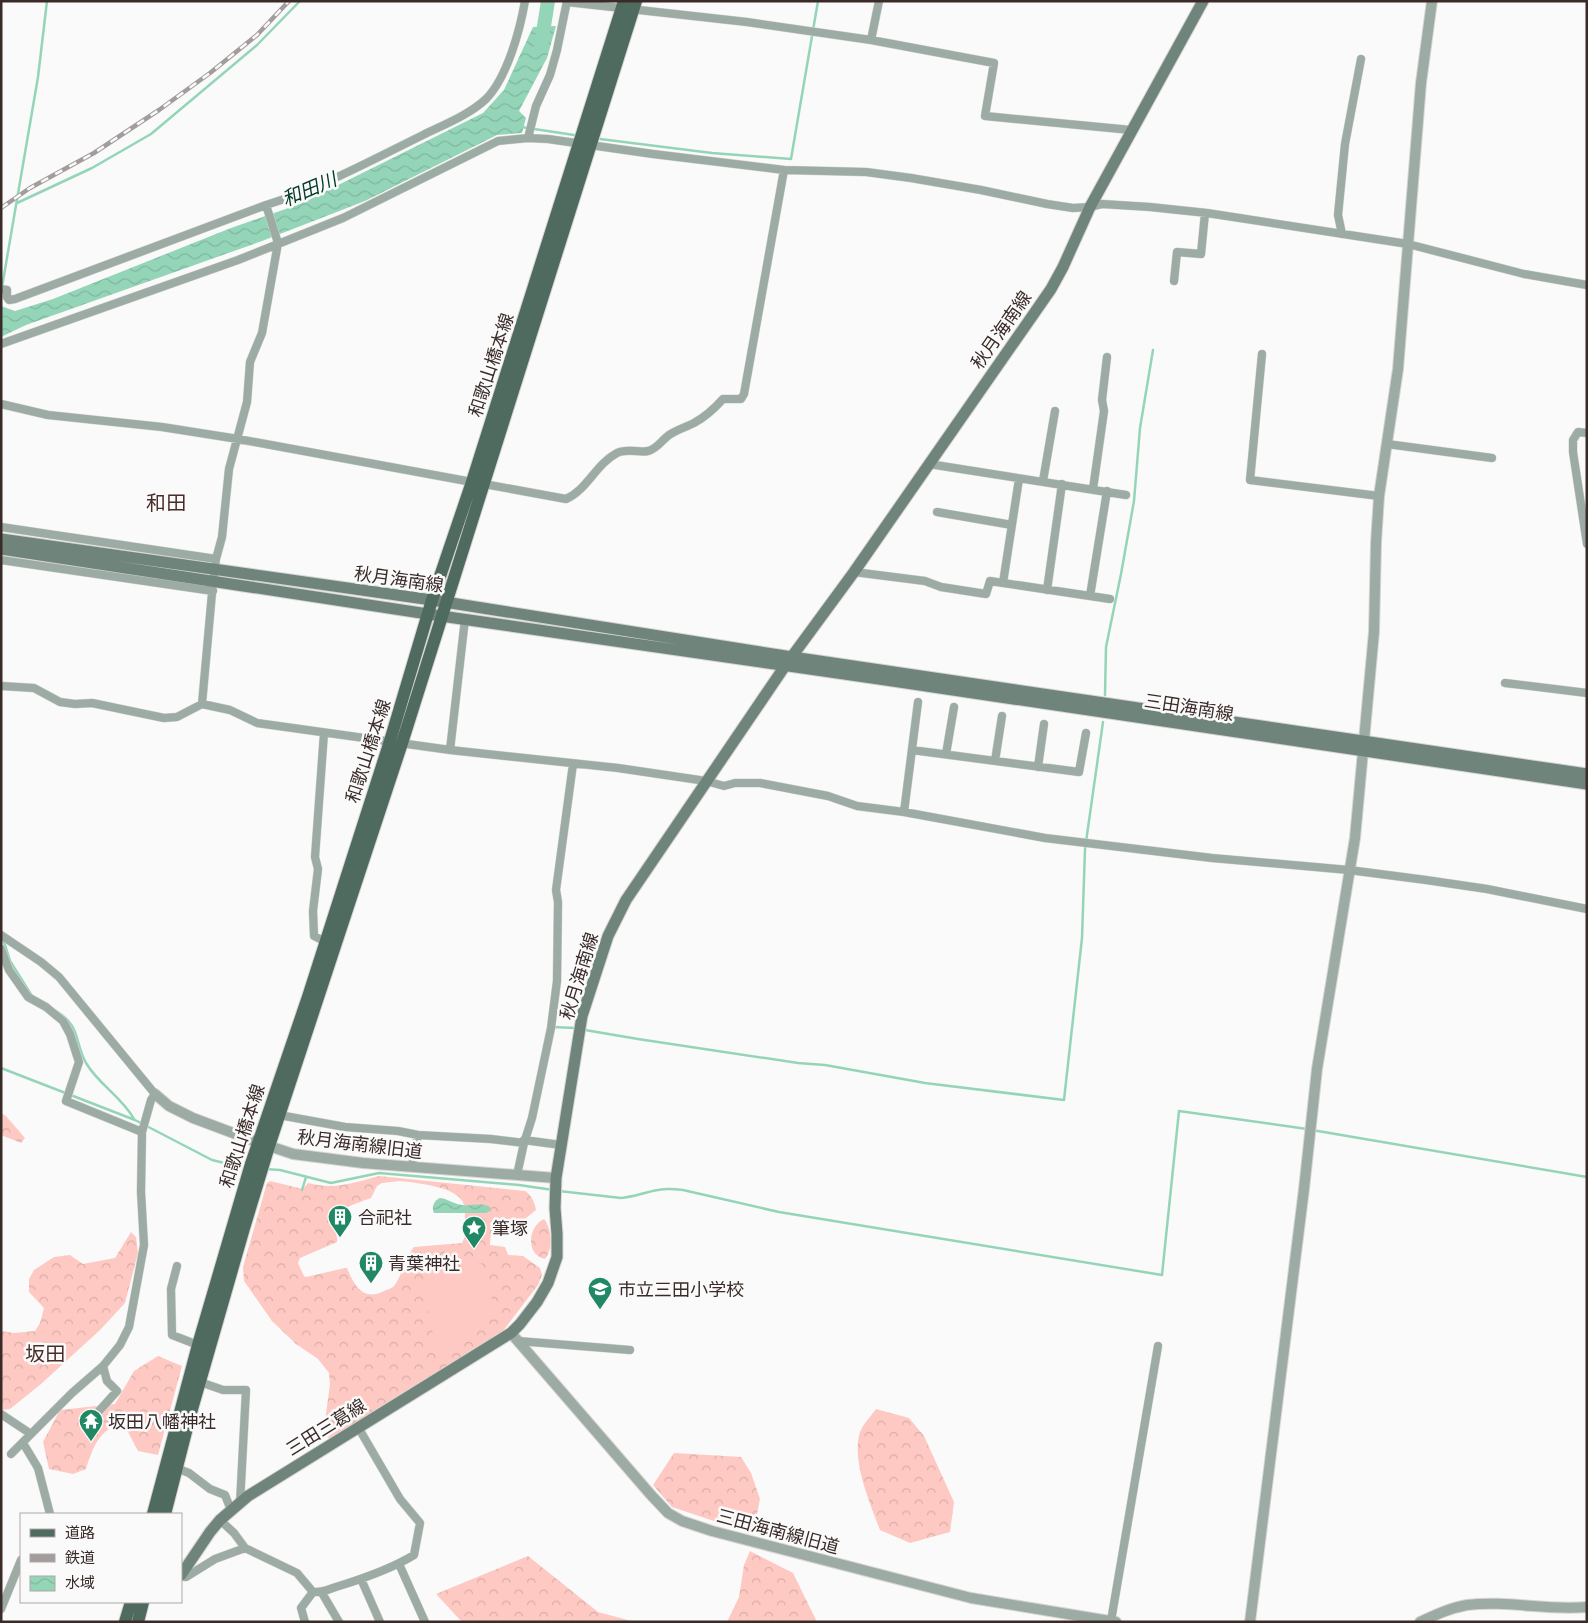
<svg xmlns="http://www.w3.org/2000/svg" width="1588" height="1623" font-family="'DejaVu Sans','Noto Sans JP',sans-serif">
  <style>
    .forest { fill: url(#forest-crowns); fill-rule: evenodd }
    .pitch { fill: #fec9c2 }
    .water { fill: url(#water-waves) }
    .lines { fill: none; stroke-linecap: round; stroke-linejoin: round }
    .stream { stroke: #94d5b8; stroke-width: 2.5 }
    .river { stroke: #94d5b8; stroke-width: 14 }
    .minor-casing { stroke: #d7d5d4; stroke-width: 9 }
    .tertiary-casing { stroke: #d7d5d4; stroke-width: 12 }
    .secondary-casing { stroke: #d7d5d4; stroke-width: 13 }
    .primary-casing { stroke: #d7d5d4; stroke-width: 14 }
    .minor { stroke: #9caba4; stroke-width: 8 }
    .tertiary { stroke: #9caba4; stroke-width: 10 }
    .secondary { stroke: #6f857b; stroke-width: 11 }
    .primary { stroke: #4f6a5e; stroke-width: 12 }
    .rail-casing { stroke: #a39c9c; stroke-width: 4.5 }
    .rail { stroke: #fafafa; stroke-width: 2.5; stroke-dasharray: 8; stroke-linecap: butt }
    .labels { text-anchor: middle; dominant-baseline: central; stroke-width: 5; stroke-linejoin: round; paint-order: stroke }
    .street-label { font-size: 18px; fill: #3a2b29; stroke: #fafafa }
    .poi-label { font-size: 18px; fill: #3a2b29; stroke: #fafafa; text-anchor: start }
    .water-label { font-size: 19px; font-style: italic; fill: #003a27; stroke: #fafafa }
    .quarter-label { font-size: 20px; fill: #4a2d29; stroke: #fafafa }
  </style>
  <defs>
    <pattern id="forest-crowns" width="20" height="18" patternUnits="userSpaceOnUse" patternTransform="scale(1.25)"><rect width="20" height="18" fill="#fec9c2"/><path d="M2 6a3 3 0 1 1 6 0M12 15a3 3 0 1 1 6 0" fill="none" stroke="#daada7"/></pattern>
    <pattern id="water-waves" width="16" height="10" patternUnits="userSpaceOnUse" patternTransform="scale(1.25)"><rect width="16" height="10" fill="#94d5b8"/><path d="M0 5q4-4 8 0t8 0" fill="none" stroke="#80b79e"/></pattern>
  </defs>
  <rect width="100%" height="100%" fill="#fafafa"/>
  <path class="forest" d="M1 1113 6 1116 25 1138 21 1143 1 1135Z
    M379 1176 525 1191C531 1194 535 1203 536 1210L526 1218 525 1223 508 1224 506 1231H491L490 1245 505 1247 508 1255 523 1256 540 1268 542 1275 538 1285 503 1331 330 1439 325 1434 324 1429 330 1384 329 1373 318 1359 296 1344 272 1321 244 1281 243 1267 267 1183 270 1181 303 1189 308 1183C335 1190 353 1183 379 1176ZM400 1181C416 1183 459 1186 464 1205 465 1209 465 1216 465 1220 465 1228 466 1237 462 1243L414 1247C406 1256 400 1280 394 1286 392 1288 387 1290 384 1291 363 1302 354 1285 347 1268H345L306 1277 304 1276 298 1263 300 1258 337 1242C338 1237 335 1232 334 1226 332 1209 359 1203 371 1198L377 1186 382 1183Z
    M544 1219C552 1228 553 1250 545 1259 525 1255 528 1226 544 1219Z
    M131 1232 136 1237 138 1253 125 1303 100 1330 41 1384 10 1409 1 1410V1331L14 1333 35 1331 40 1323 44 1308 29 1292V1279L34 1270 54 1257 70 1255 83 1264 115 1258Z
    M158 1356 182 1366 158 1455 138 1451 128 1432 120 1424C99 1430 92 1449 86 1469L73 1474 49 1469 43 1442 60 1410 115 1404 134 1371Z
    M876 1409 909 1418 924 1436 954 1502 950 1532 910 1543 880 1530C870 1503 851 1460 860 1432 863 1424 871 1416 876 1409Z
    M674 1453 741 1457 751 1473 760 1499 753 1534 672 1507 653 1485Z
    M750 1551 793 1573 817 1622H727L739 1597 744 1565Z
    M528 1556 598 1612 635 1622H462L436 1594Z"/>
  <path class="pitch" d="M480 1262C485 1271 492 1282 492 1292 492 1324 462 1341 438 1355L422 1287 423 1280 428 1276Z"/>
  <path class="water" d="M556 26 547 58 519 111 526 118 522 133 497 135 365 201 262 241 26 325 1 337V306L15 311 53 299 231 228 300 204 483 113 504 90 533 27Z
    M440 1198C449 1199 455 1205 463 1205 472 1206 482 1202 490 1207V1211L486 1213H434C431 1208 434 1200 440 1198Z"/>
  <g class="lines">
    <path class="stream" d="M521 127 574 135
      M600 139 712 153 791 159 818 1
      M17 203 92 168 151 134 257 45 300 1
      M2 287 38 77 47 1
      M1105 695 1106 647 1121 574 1134 501 1140 428 1153 350
      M3 939 10 961 32 996
      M56 1011C81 1026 74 1041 86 1063 99 1085 122 1097 134 1119
      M553 1027 575 1028
      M585 1030 638 1039 798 1063 825 1065 925 1083 1064 1100 1082 938 1085 849 1103 722
      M1 1068 135 1120 212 1160 245 1168
      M1312 1130 1587 1177
      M265 1169 280 1170 331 1183 379 1173 519 1185 553 1190
      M302 1190 306 1177
      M559 1191 621 1198C634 1197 645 1192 658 1190 667 1188 675 1189 683 1190L779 1212 1162 1275 1179 1111 1307 1129"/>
    <path class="river" d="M541 45 548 1"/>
    <defs>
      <path id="minor" d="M567 2 747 22 871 40 994 63 985 116 1131 130
        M871 40 879 1
        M528 138 536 106 550 75 557 50 567 1
        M1342 234 1338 215 1345 144 1361 59
        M1174 281 1177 252 1201 254 1205 213
        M1 289 7 290V297L9 300 15 299 266 205
        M1 344 238 260 343 218 498 141 528 138 548 139 653 154 784 170 866 172 911 178 981 190 1047 204 1073 208 1090 207 1102 204 1150 207 1207 213 1408 244 1524 274 1587 285
        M1262 354 1250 480 1379 496
        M1 404 48 415 162 427 238 439 472 482
        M1587 433 1578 432 1573 440V452L1587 544
        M1387 444 1492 458
        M929 464 1126 495
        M1043 481 1055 411
        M484 484 566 499C587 490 596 464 617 453 627 448 638 453 648 451 657 449 662 440 669 435 676 430 686 427 694 423 705 417 714 409 723 399H741L744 394 784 170
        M1093 489 1104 411 1102 400 1107 357
        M937 512 1012 525
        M1 527 216 559
        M1 560 213 591
        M854 572 925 581 941 587 986 594 990 581 1110 599
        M1003 583 1019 479
        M1047 590 1062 484
        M1090 596 1107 491
        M1505 683 1587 693
        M1 686 34 688 60 702 75 704 92 703 164 718 177 717 202 704 230 710 257 723 450 750 618 768 706 781 724 786 735 783H760L828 796 857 806 904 812 1045 838 1212 858 1349 870 1426 880 1487 889 1587 909
        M202 704 213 582 216 559 222 537 229 469 247 402 250 362 262 333 278 243 266 205C321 188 372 160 423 135 443 125 469 115 486 99 507 78 520 30 525 1
        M324 733 315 857 318 869 313 911 314 936 328 943
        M450 750 465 619
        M912 750 1079 772 1086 733
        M946 754 954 707
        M995 761 1002 716
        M1038 767 1044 724
        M904 812 918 702
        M1 935 41 962 59 977 155 1094 151 1100 142 1132 141 1192 144 1245 129 1327 120 1345 103 1366 72 1393 11 1454
        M1 949 9 970 28 997 46 1007 63 1021 70 1034 79 1062 66 1101 142 1132
        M279 1115 345 1127 398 1131 418 1135 491 1139 524 1143
        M524 1140 561 1145
        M412 1166 418 1135
        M517 1175 524 1143 532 1118 551 1028 557 981 558 902 556 890 573 764
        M177 1266 171 1289 172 1335 198 1345
        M518 1341 630 1350
        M200 1382 223 1390H246L240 1503
        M99 1411 117 1391 107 1381 103 1366
        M1 1414 31 1434
        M23 1443 38 1468 50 1514
        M176 1468 189 1473 210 1489 225 1495 231 1510
        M220 1520 234 1533 245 1548 297 1573 313 1592C323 1593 329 1589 339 1586 365 1578 391 1569 414 1555L420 1523 400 1499 358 1427
        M399 1564 425 1622
        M181 1576 186 1577 215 1559 245 1548
        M361 1579 380 1622
        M322 1593 339 1622
        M1 1609 21 1560
        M1111 1621 1158 1346
        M305 1622 301 1608 313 1592"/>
      <path id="tertiary" d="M155 1094 169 1106 193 1118 257 1142 293 1154 363 1163 556 1178
        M511 1333 651 1495 668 1513 682 1521 712 1531 971 1598 1116 1622
        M1250 1622 1304 1189 1317 1069 1355 838 1374 632 1376 543 1379 496 1398 369 1421 83 1432 1
        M1420 1622C1435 1615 1450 1608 1467 1605 1507 1600 1547 1611 1587 1607"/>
      <path id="secondary" d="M1 539 432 600 792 657 1587 774
        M1 549 441 616 886 680 1587 784
        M181 1575 210 1532 220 1520 248 1496 511 1333 520 1324 537 1302 548 1283 557 1257V1234L555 1208 556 1178 582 1016 608 936 626 900 785 666 854 572 1051 289 1063 267 1090 207 1203 1"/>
      <path id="primary" d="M153 1514 198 1345 251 1164 308 997 390 741 432 600 472 482 624 1
        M165 1514 190 1416 244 1228 269 1146 402 743 636 1
        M125 1622 131 1602
        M138 1622 143 1602"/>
    </defs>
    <use href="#minor" class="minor-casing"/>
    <use href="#tertiary" class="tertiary-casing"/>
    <use href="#secondary" class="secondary-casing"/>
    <use href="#primary" class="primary-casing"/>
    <use href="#minor" class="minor"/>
    <use href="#tertiary" class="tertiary"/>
    <use href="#secondary" class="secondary"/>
    <use href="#primary" class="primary"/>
    <defs>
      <path id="rail" d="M1 208 30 188 94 153 159 110 210 73 257 35 289 1"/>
    </defs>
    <use href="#rail" class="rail-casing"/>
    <use href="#rail" class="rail"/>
  </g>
  <defs>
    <symbol id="building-pin" viewBox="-11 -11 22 30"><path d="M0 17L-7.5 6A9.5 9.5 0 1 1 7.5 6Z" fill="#208864" stroke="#fafafa"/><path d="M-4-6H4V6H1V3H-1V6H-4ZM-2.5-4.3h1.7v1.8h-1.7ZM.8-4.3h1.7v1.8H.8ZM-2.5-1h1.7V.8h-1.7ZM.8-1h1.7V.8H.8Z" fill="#fff"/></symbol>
    <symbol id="sight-pin" viewBox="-11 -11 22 30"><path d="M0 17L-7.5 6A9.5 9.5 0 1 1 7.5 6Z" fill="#208864" stroke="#fafafa"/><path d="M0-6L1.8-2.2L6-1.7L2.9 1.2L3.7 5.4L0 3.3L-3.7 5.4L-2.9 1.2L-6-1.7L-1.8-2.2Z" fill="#fff"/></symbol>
    <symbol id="school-pin" viewBox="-11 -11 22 30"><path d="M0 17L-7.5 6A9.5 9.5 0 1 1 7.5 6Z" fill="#208864" stroke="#fafafa"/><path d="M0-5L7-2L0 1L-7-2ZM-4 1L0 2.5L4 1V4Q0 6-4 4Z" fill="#fff"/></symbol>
    <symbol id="temple-pin" viewBox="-11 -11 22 30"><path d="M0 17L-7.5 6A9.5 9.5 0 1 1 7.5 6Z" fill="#208864" stroke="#fafafa"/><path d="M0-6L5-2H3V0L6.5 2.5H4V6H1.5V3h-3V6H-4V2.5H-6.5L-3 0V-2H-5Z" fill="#fff"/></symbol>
  </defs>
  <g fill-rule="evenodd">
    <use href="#building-pin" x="326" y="1203" width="28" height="38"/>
    <use href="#sight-pin" x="460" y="1214" width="28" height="38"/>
    <use href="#building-pin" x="357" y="1249" width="28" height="38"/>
    <use href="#school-pin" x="586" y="1275" width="28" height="38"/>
    <use href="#temple-pin" x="77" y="1407" width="28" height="38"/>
  </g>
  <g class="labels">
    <g class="street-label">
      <text transform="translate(1001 330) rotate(-55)">秋月海南線</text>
      <text transform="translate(491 365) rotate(-72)">和歌山橋本線</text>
      <text transform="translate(399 579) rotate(8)">秋月海南線</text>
      <text transform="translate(1189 707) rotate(9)">三田海南線</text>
      <text transform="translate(368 751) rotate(-72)">和歌山橋本線</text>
      <text transform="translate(579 976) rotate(-73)">秋月海南線</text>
      <text transform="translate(242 1136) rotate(-72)">和歌山橋本線</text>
      <text transform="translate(360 1144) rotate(7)">秋月海南線旧道</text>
      <text transform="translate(326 1427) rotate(-32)">三田三葛線</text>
      <text transform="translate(778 1531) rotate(15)">三田海南線旧道</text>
    </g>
    <g class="poi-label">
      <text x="358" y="1217">合祀社</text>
      <text x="492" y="1228">筆塚</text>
      <text x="388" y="1263">青葉神社</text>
      <text x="618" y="1289">市立三田小学校</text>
      <text x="108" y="1421">坂田八幡神社</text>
    </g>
    <g class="water-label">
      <text transform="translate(309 189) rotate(-23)">和田川</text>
    </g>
    <g class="quarter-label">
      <text x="166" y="503">和田</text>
      <text x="45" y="1354">坂田</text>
    </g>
  </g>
  <rect width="1588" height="1623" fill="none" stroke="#3a2b29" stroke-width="5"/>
  <rect x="20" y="1513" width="162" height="90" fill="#fafafa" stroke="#ada7a6"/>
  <rect x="30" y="1529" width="25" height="8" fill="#4f6a5e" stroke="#ada7a6"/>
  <text x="65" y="1538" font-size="15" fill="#3a2b29">道路</text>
  <rect x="30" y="1554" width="25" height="8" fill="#a39c9c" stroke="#ada7a6"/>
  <text x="65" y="1563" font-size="15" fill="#3a2b29">鉄道</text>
  <rect x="30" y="1576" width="25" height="15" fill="url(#water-waves)" stroke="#ada7a6"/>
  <text x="65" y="1588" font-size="15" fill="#3a2b29">水域</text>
</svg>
